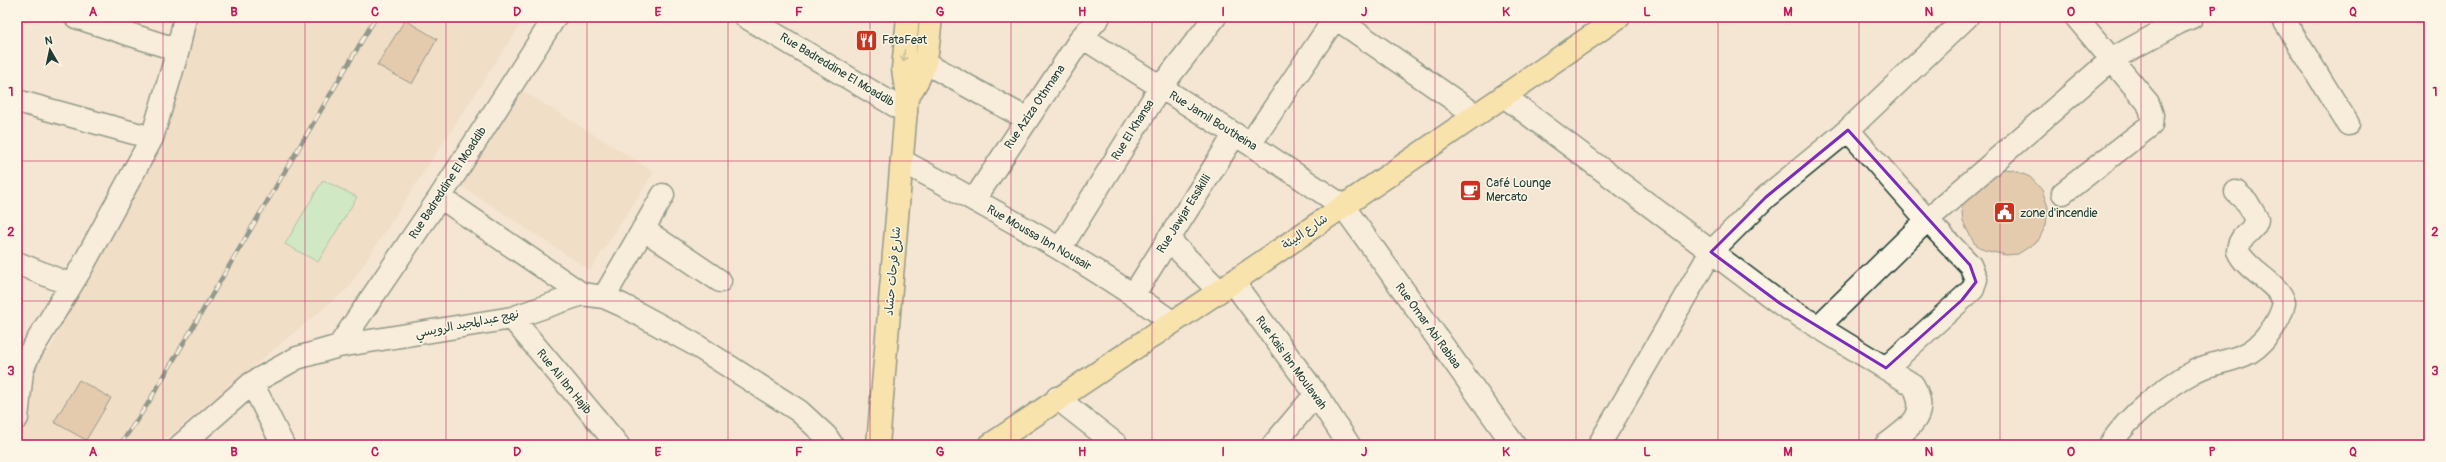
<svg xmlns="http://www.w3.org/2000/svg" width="2446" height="462" font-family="Pangolin,'Playpen Sans Arabic',sans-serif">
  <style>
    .built { fill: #ead4bb }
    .green { fill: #a7eab4; stroke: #639474 }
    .building { fill: #d2aa84; stroke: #1f3d34 }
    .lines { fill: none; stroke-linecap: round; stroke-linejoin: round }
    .minor-casing { stroke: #1f3d34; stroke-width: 25 }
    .major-casing { stroke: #1f3d34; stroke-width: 25 }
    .minor { stroke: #fcf5e5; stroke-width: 22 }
    .major { stroke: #fedf80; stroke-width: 22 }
    .rail-casing { stroke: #1f3d34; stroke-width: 4.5 }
    .rail { stroke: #fcf5e5; stroke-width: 3; stroke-dasharray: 9; stroke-linecap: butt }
    .oneway { stroke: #8e8e5a }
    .marked { fill: none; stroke: #7b2cbf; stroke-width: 3; stroke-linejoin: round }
    .grid { fill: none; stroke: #c2185b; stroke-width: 1; stroke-opacity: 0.55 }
    .labels { text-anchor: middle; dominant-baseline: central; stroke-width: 3; stroke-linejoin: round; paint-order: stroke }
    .poi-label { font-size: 12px; fill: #1f3d34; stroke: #fcf5e5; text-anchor: start }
    .street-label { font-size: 12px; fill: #1f3d34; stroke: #fcf5e5 }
    .neatline { fill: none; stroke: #c2185b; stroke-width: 1.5 }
    .grid-label { font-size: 13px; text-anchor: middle; font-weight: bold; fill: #c2185b }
  </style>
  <rect width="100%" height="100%" fill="#f4e6d2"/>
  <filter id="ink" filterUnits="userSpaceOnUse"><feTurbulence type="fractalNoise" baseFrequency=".025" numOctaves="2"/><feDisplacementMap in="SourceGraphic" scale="8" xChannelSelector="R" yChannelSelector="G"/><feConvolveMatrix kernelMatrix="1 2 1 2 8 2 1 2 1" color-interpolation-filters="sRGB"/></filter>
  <g filter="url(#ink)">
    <path class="built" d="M185 17H525L348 288 158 445H17V349L50 350 143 149Z
      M518 88 654 172 590 270 459 184Z"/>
    <path class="green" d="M323 180 357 197 318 262 285 244Z"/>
    <path class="building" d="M405 20 437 39 412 84 377 65Z
      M2004 169 2013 170 2030 177 2042 190 2048 207 2046 225 2038 241 2018 254 2006 255 1984 250 1974 243 1963 222 1962 211 1964 199 1995 170Z
      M79 380 111 398 86 440 54 422Z"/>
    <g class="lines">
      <defs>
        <path id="minor" d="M76 17 178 50
          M746 17 906 112
          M1334 17 1476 115
          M2282 17 2348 124
          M1082 37 1250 144 1343 206 1514 445
          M926 63 1027 119
          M1504 96 1781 304 1913 385C1931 416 1908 428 1886 445
          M17 101 152 138
          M1848 130 1927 220 1970 265 1976 279 1973 289 1886 368
          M1250 144 1335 18
          M902 161C994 210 1087 261 1172 322
          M2063 193 2151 125 2152 115 2148 103 2076 17
          M440 197 582 294
          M974 200 1082 37 1099 17
          M643 229 720 281
          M1168 239 1219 291
          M1060 249 1160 88 1215 17
          M17 263 71 285
          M1233 282 1316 394 1349 445
          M1134 294 1235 134
          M604 297 663 195
          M512 318 618 445
          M1818 327 1927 220 2112 59 2178 23 2192 17
          M339 346 440 197 555 17
          M252 383 283 445
          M1057 398 1117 445
          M17 418 22 371 28 356 82 267 152 138 178 50 185 17
          M181 445 252 383 297 358 339 346 512 318 582 294 604 297 622 305 694 344 799 411 826 436 832 445
          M1273 445 1316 394
          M1599 445 1711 252 1766 197 1848 130 1967 17
          M2110 445C2129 415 2164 388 2195 371 2211 363 2228 362 2244 355 2262 348 2280 322 2284 303 2280 283 2247 272 2238 251 2239 233 2255 233 2257 219L2247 202 2236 192"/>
        <path id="major" d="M907 97C929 67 927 53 931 17
          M878 445 907 97 903 69 908 17
          M990 445 1233 282 1619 17"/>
      </defs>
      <use href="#minor" class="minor-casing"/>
      <use href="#major" class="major-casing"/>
      <use href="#minor" class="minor"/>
      <use href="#major" class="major"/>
      <defs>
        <path id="rail" d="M120 445 147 405 376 17"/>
      </defs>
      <use href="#rail" class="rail-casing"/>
      <use href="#rail" class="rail"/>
    </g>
    <defs><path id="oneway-shaft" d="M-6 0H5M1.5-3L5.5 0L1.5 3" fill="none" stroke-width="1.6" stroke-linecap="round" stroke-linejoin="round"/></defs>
    <use class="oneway" href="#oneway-shaft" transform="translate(904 56) rotate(95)"/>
  </g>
  <path d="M0 0H2446V462H0ZM1848 130 1970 265 1976 282 1962 300 1886 368 1781 304 1711 252 1766 197Z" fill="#f4e6d2" fill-opacity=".55" fill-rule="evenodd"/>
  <path class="marked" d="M1848 130 1970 265 1976 282 1962 300 1886 368 1781 304 1711 252 1766 197Z"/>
  <path class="grid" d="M163 17V445M305 17V445M446 17V445M587 17V445M728 17V445M870 17V445M1011 17V445M1152 17V445M1294 17V445M1435 17V445M1576 17V445M1718 17V445M1859 17V445M2000 17V445M2141 17V445M2283 17V445M17 161H2429M17 301H2429"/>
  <defs>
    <symbol id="restaurant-square" viewBox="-11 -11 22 22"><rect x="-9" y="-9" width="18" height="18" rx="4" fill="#c8321e" stroke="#fcf5e5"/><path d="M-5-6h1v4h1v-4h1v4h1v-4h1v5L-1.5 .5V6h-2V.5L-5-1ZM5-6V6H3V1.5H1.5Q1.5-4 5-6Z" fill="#fff"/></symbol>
    <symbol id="cafe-square" viewBox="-11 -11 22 22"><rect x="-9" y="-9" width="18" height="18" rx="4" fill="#c8321e" stroke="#fcf5e5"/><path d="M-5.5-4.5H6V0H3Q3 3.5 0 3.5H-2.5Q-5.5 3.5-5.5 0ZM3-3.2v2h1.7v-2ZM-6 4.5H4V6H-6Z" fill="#fff"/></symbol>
    <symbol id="civic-square" viewBox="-11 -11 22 22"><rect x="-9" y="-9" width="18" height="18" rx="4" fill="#c8321e" stroke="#fcf5e5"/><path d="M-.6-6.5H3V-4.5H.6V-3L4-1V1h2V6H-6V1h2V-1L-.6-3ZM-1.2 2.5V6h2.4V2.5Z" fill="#fff"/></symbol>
  </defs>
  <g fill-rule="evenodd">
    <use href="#restaurant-square" x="854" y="28" width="25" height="25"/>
    <use href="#cafe-square" x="1458" y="178" width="25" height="25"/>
    <use href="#civic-square" x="1992" y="200" width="25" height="25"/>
  </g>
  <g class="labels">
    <g class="poi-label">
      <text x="882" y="40">FataFeat</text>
      <text x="1486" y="183">Café Lounge<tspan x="1486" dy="14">Mercato</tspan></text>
      <text x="2020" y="213">zone d'incendie</text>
    </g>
    <g class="street-label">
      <text transform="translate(837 70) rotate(31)">Rue Badreddine El Moaddib</text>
      <text transform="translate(1035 107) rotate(-56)">Rue Aziza Othmana</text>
      <text transform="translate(1213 121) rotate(32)">Rue Jamil Boutheina</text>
      <text transform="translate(1133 130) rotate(-58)">Rue El Khansa</text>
      <text transform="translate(448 183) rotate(-57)">Rue Badreddine El Moaddib</text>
      <text transform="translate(1184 214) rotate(-58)">Rue Jawjar Essikilli</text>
      <text transform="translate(1305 232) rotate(-34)">شارع البيئة</text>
      <text transform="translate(1039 238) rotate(30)">Rue Moussa Ibn Nousair</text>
      <text transform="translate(893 271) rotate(-85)">شارع فرحات حشاد</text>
      <text transform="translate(467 324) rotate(-11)">نهج عبدالمجيد الرويسي</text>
      <text transform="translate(1428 326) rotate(54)">Rue Omar Abi Rabiaa</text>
      <text transform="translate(1291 363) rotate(54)">Rue Kais Ibn Moulawah</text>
      <text transform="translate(564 382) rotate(51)">Rue Ali Ibn Hajib</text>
    </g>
  </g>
  <rect width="2446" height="462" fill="none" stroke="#fcf5e5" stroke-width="44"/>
  <g transform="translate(50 50) rotate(351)" stroke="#fcf5e5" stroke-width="3" paint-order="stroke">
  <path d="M0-3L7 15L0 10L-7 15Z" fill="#1f3d34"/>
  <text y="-6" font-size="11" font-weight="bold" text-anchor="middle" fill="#1f3d34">N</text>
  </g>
  <rect x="22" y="22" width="2402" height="418" class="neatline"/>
  <g class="grid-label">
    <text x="93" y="16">A</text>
    <text x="234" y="16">B</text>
    <text x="375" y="16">C</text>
    <text x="517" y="16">D</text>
    <text x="658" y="16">E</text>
    <text x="799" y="16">F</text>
    <text x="940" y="16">G</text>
    <text x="1082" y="16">H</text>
    <text x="1223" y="16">I</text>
    <text x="1364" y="16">J</text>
    <text x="1506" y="16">K</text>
    <text x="1647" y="16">L</text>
    <text x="1788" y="16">M</text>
    <text x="1929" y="16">N</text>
    <text x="2071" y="16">O</text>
    <text x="2212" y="16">P</text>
    <text x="2353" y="16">Q</text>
    <text x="11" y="96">1</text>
    <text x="2435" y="96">1</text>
    <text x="11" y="236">2</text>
    <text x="2435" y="236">2</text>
    <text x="11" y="375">3</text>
    <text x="2435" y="375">3</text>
    <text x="93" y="456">A</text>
    <text x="234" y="456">B</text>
    <text x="375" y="456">C</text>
    <text x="517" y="456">D</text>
    <text x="658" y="456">E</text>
    <text x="799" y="456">F</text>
    <text x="940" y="456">G</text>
    <text x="1082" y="456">H</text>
    <text x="1223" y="456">I</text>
    <text x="1364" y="456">J</text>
    <text x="1506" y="456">K</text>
    <text x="1647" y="456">L</text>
    <text x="1788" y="456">M</text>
    <text x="1929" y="456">N</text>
    <text x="2071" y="456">O</text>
    <text x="2212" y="456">P</text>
    <text x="2353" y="456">Q</text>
  </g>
</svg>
